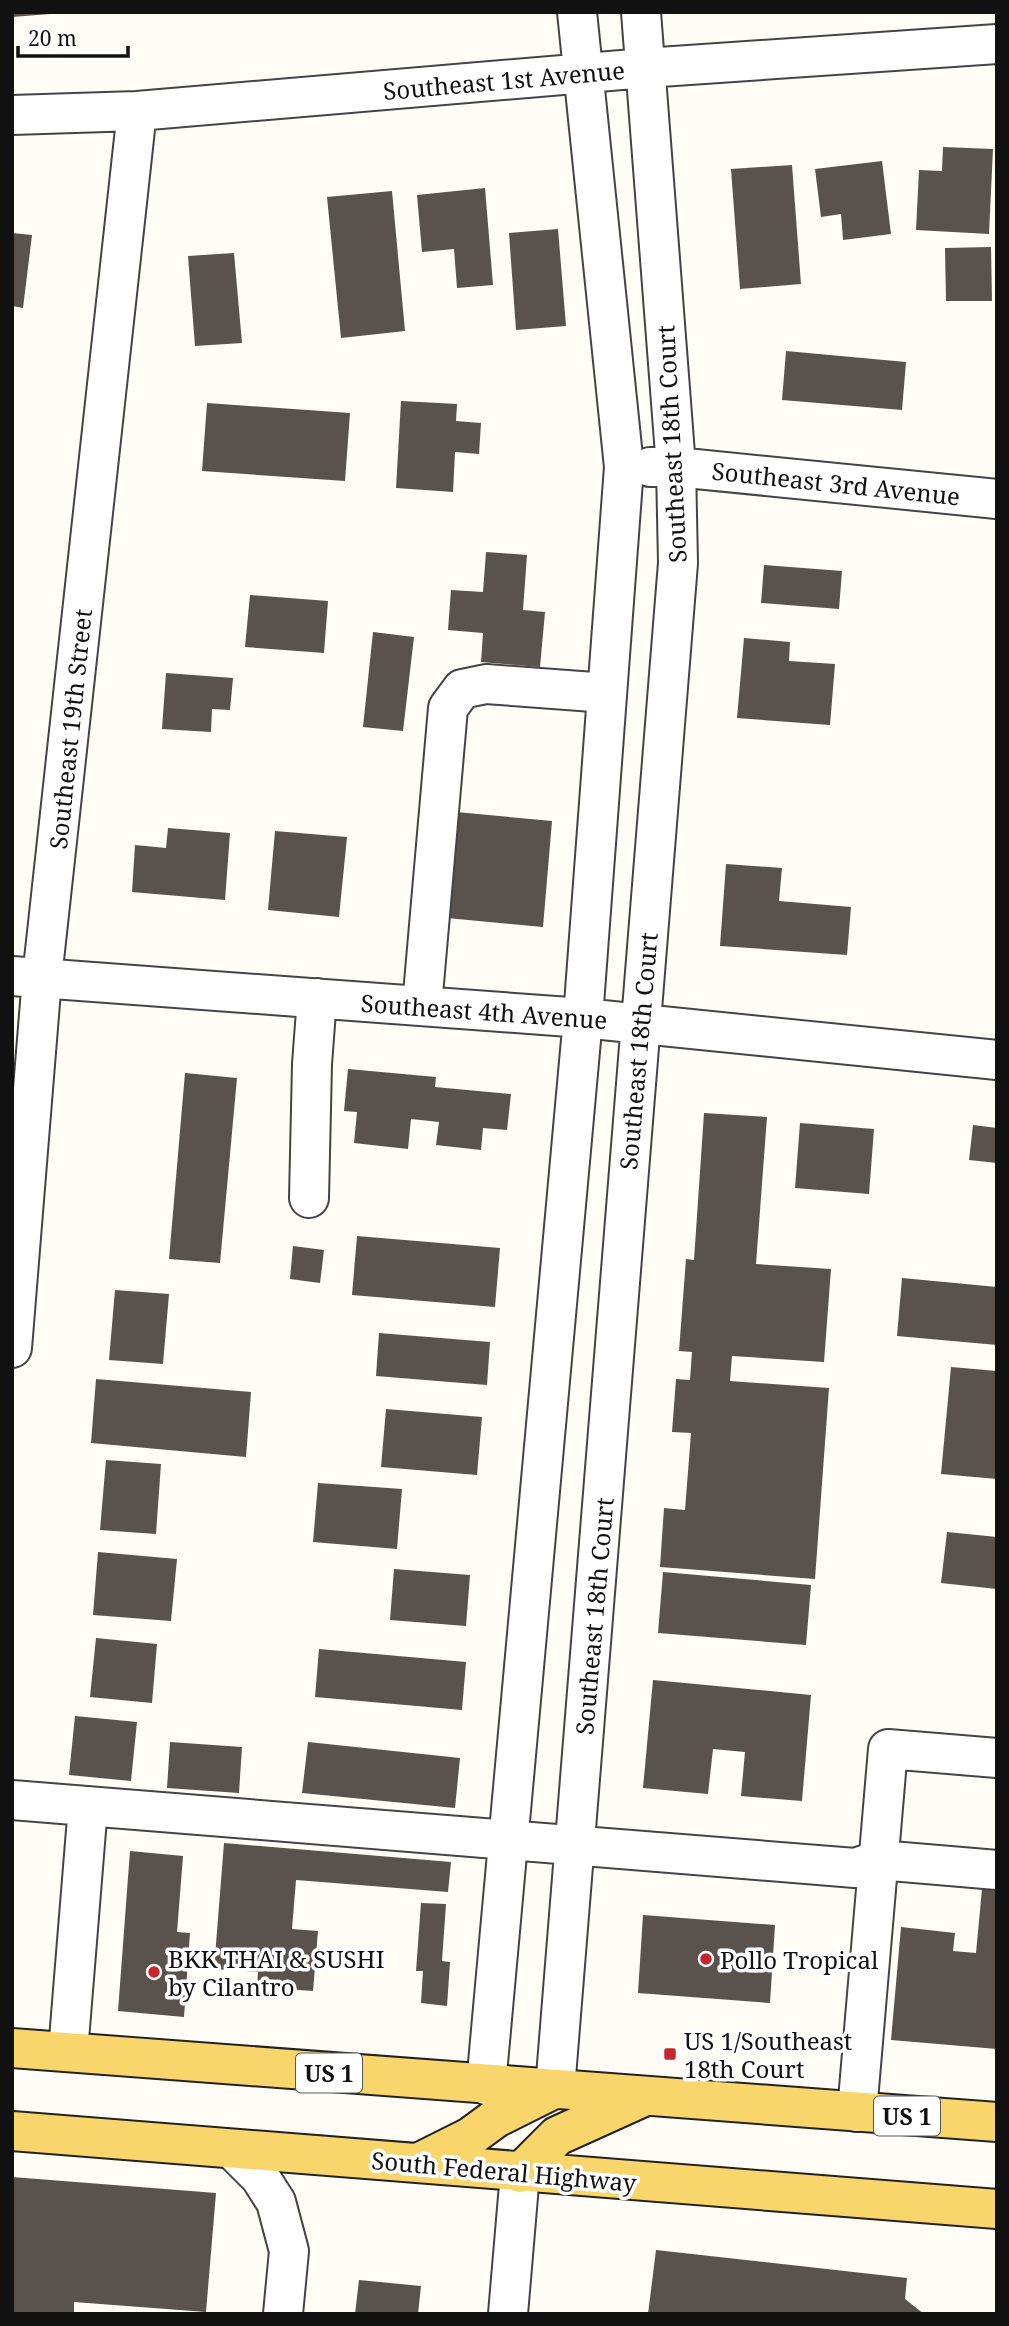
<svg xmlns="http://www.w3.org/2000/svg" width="1009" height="2326" font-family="'Noto Serif',serif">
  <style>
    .building { fill: #5a524d }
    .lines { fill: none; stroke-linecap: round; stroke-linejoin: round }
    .minor-casing { stroke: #444; stroke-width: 42 }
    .major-casing { stroke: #222; stroke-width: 42 }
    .minor { stroke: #fff; stroke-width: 38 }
    .major { stroke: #f9d66b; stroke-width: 38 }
    .poi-dot { fill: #c4262e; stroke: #fff; stroke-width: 2.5 }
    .labels { text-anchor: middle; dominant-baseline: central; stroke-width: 7; stroke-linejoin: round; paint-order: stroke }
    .shield { fill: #fff; stroke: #585858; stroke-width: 2 }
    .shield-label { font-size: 23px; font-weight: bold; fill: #111 }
    .street-label { font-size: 24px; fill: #111; stroke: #fff }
    .poi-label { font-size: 24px; fill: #111; stroke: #fff; text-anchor: start }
  </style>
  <rect width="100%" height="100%" fill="#fffdf5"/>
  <path class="building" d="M12 12H50V14L12 17Z
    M943 147 993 149 989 234 916 230 919 170 942 171Z
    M882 161 891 234 843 240 841 214 821 217 815 169Z
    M792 165 801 284 740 289 731 169Z
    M485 188 493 285 457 288 454 249 422 252 417 195Z
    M392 191 405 331 341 338 327 197Z
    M558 229 566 326 516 330 509 233Z
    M12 233 32 235 23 308 12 306Z
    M991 247 992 301H946L945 248Z
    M234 253 242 343 195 346 188 256Z
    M786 351 906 362 902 410 782 400Z
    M401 401 457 404 456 421 481 423 479 454 455 452 453 492 396 488Z
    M207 403 350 413 345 481 202 471Z
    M486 552 527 555 523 610 545 612 540 667 481 662 483 633 448 630 451 590 483 592Z
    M764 565 842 571 839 609 761 603Z
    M250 595 328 601 324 653 245 647Z
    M373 632 414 637 403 731 363 727Z
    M744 638 790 642 789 661 835 664 830 725 737 718Z
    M166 673 233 678 230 710 212 709 211 732 162 729Z
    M456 812 552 821 543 927 447 918Z
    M168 828 230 833 225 900 132 892 135 845 166 848Z
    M275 831 347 837 339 917 268 910Z
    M726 864 782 868 779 901 851 907 847 955 720 946Z
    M348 1069 436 1077 435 1087 511 1094 507 1130 483 1128 481 1150 436 1145 439 1122 411 1119 408 1149 354 1143 357 1112 344 1111Z
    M185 1073 237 1078 220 1263 169 1259Z
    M704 1113 767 1117 756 1264 831 1269 824 1362 732 1356 730 1381 829 1388 815 1579 660 1567 664 1508 685 1510 691 1433 672 1432 676 1379 690 1380 692 1352 679 1351 686 1259 694 1260Z
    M800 1123 874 1129 869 1194 795 1188Z
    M973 1125 997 1128V1163L969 1160Z
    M357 1236 500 1248 495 1307 352 1295Z
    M293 1246 324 1250 320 1283 290 1279Z
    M902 1278 997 1287V1345L897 1336Z
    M115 1290 169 1294 163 1364 109 1360Z
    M379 1333 490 1342 487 1385 376 1376Z
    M951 1367 997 1371V1479L941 1474Z
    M96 1379 251 1392 246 1457 91 1443Z
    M386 1409 482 1417 477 1475 381 1467Z
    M106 1460 161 1464 156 1534 100 1530Z
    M318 1483 402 1489 397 1549 313 1542Z
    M947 1532 997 1537V1589L941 1583Z
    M98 1552 177 1559 171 1621 93 1615Z
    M394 1569 470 1575 466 1626 390 1620Z
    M663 1572 811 1585 806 1645 658 1633Z
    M96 1638 157 1644 152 1703 90 1697Z
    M319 1649 466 1662 462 1710 315 1697Z
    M653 1680 811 1695 802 1801 741 1796 745 1752 713 1749 708 1794 643 1788Z
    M75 1716 137 1722 131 1781 69 1775Z
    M170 1742 242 1747 239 1793 167 1788Z
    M308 1742 460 1758 455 1808 302 1793Z
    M224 1843 451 1862 448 1892 296 1880 292 1929 318 1931 313 1991 257 1987 258 1972 214 1969Z
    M130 1851 183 1856 177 1932 190 1933 184 2017 118 2011Z
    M982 1889 997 1890V2049L891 2040 901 1927 955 1933 953 1951 976 1953Z
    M421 1903 446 1904 442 1961 450 1962 447 2006 421 2003 423 1971H416Z
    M643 1915 775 1925 770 2003 638 1993Z
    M12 2177 216 2193 206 2312 74 2302V2314H12Z
    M656 2250 907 2278 905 2299 924 2314H648Z
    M359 2280 421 2286 418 2314H355Z"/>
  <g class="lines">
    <defs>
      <path id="minor" d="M12 115 137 111 645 68 997 44
        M650 467H676L997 499
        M12 976 583 1018 997 1060
        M422 1006 448 708 462 689 486 684 607 693
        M309 1198 312 1064 317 998
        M12 1348 42 978 137 111
        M12 1800 855 1868 879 1860 997 1870
        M68 2052 88 1806
        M486 2085 583 1018 624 467 577 12
        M555 2089 678 563 676 467 641 12
        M857 2112 888 1749 997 1758
        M232 2149 260 2177 276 2202 289 2251 283 2314
        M508 2314 520 2173"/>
      <path id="major" d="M12 2048 997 2122
        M12 2131 997 2209
        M418 2163 470 2137 496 2118 554 2089
        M520 2173 557 2136 641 2098"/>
    </defs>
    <use href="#minor" class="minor-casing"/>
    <use href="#major" class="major-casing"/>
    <use href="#minor" class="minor"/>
    <use href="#major" class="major"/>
  </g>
  <g class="poi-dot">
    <circle cx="706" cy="1959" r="7"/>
    <circle cx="154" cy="1972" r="7"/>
    <rect x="663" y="2047" width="14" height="14" rx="3.5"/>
  </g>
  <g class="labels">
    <g class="shield">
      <rect x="296" y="2053.5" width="66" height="39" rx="5"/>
      <rect x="874" y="2096.5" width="66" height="39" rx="5"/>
    </g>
    <g class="shield-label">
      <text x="329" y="2073">US 1</text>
      <text x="907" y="2116">US 1</text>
    </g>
    <g class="street-label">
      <text transform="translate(504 80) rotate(-5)">Southeast 1st Avenue</text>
      <text transform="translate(671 444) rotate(-93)">Southeast 18th Court</text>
      <text transform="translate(836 483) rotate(6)">Southeast 3rd Avenue</text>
      <text transform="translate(70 729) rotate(-84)">Southeast 19th Street</text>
      <text transform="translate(484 1011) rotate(4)">Southeast 4th Avenue</text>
      <text transform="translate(638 1051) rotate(-85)">Southeast 18th Court</text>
      <text transform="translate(594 1616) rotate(-85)">Southeast 18th Court</text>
      <text transform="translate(504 2171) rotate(5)">South Federal Highway</text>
    </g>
    <g class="poi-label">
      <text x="168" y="1958">BKK THAI &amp; SUSHI<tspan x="168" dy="28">by Cilantro</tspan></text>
      <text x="720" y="1959">Pollo Tropical</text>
      <text x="684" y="2040">US 1/Southeast<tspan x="684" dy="28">18th Court</tspan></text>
    </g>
  </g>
  <rect width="1009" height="2326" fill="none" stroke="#111111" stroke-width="28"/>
  <path d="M18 46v10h110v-10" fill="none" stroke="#111111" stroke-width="3.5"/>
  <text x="28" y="46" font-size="21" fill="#111111" stroke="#ffffff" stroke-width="5" paint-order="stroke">20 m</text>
</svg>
